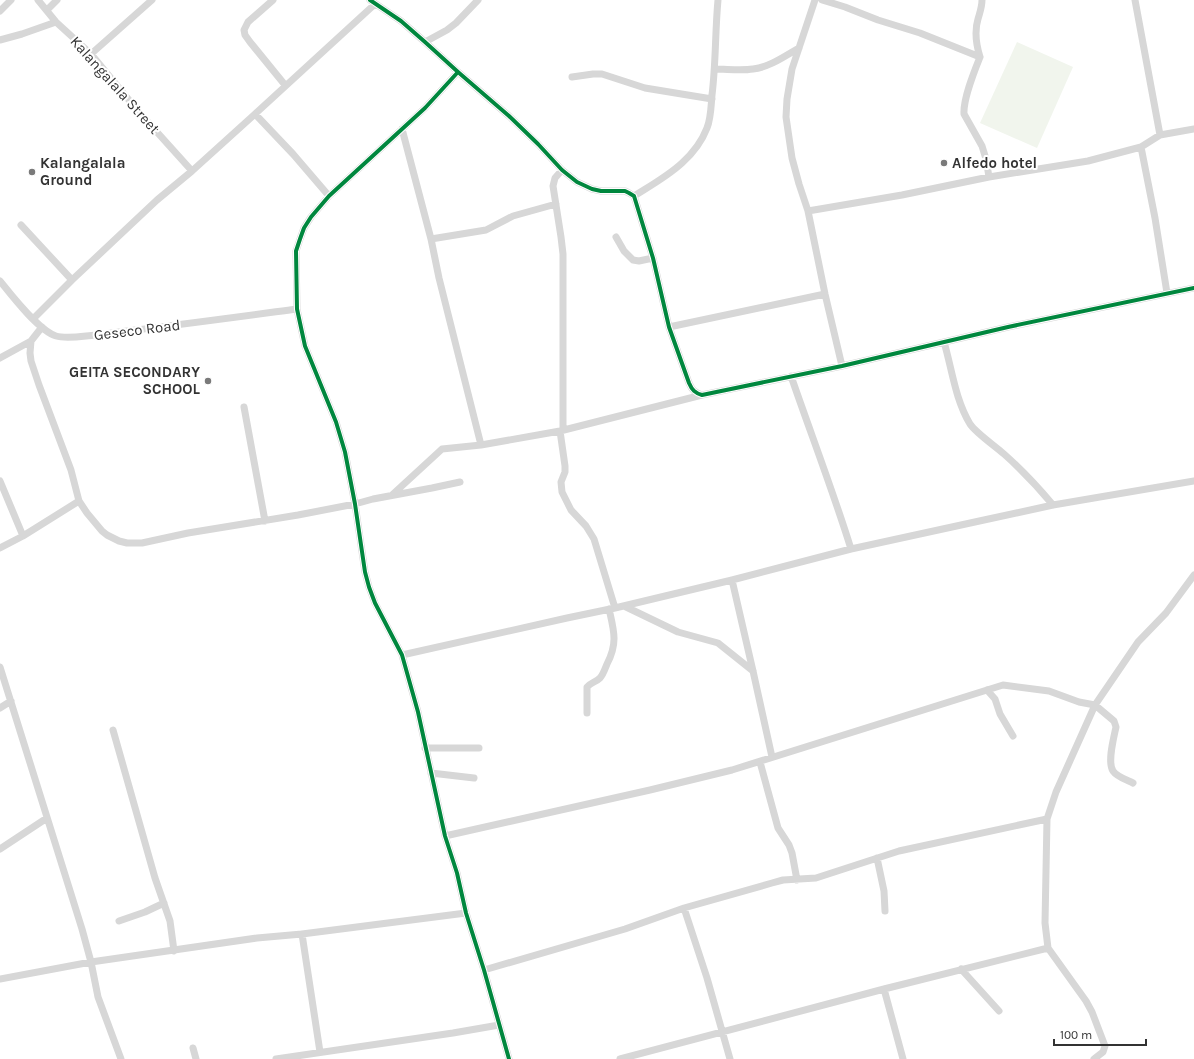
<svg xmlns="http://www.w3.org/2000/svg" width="1194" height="1059" font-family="Karla,sans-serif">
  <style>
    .green { fill: #f1f5ed }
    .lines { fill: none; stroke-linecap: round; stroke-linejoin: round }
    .minor { stroke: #d7d7d7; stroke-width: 7 }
    .cycleway-casing { stroke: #fff; stroke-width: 6 }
    .cycleway { stroke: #00873e; stroke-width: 4 }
    .poi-dot { fill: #7a7a7a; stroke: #fff; stroke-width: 1.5 }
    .labels { text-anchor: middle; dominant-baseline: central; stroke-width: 4; stroke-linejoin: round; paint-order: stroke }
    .street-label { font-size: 15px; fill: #333; stroke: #fff }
    .poi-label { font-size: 15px; font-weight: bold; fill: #333; stroke: #fff; text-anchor: start }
  </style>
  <rect width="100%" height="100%" fill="#fff"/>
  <path class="green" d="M1017 42 1073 67 1037 148 980 123Z"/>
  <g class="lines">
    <path class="minor" d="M38 0 56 22 91 54 138 111 192 171
      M273 0 248 22 244 30 245 35 250 42 285 85
      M370 0 401 21 425 42 458 72 509 116 538 144 562 170 577 182 592 189 601 191H625L629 193 634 196 653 258 669 327 689 383C692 390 695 393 702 395L842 366 1008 327 1194 288
      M815 0 792 69 787 99 786 117 792 158 799 184 808 211 825 294 842 366
      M822 0 845 7 878 20 920 33 980 57C974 72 963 99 964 114L982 146 986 159 989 177
      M1135 0 1160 135
      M47 10 57 0
      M0 11 11 0
      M0 40 22 34 56 22
      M425 42 447 30 456 23 478 0
      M91 54 152 0
      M980 57C976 44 974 32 978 19 980 12 982 7 982 0
      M715 69C727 69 741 71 753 69 770 67 785 56 799 48
      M458 72 425 108 329 196 311 217 304 228 300 239 296 251 297 309 305 346 336 422 345 452 355 504 365 572 369 587 375 603 402 655 418 712 445 836 457 873 466 913 484 970 509 1059
      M572 77 593 74H602L645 88 712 99
      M255 114 293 154 329 196
      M402 129 431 239 439 278 481 445
      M1141 147 1155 218 1167 293
      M562 170 555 178 553 186 561 237 563 254V430
      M634 196C650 186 668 176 682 163 692 154 702 141 707 128 711 118 711 106 712 95 716 63 715 32 718 0
      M808 211 902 195 989 177 1088 161 1141 147 1160 135 1194 129
      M21 225 72 280
      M616 237 624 251 633 260 639 261 653 258
      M431 239 486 230 513 216 556 204
      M0 281C12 296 39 331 56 336 69 340 104 334 119 332 178 325 237 317 297 309
      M33 319 72 280 157 200 192 171 255 114 375 4
      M42 327 31 341 30 353 31 361 39 385 71 470 79 501 87 513 102 531 107 535 119 541 127 543H142L188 533 298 515 355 504 373 499 432 488 460 482
      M669 327 825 294
      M944 342C952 369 955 399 970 424 976 433 995 446 1004 454 1022 470 1038 487 1053 505
      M0 358 31 341
      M791 376C811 434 833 491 851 549
      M244 407 265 521
      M560 431 565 466V472L561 482 562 492 571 510 586 526 594 539 615 608
      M0 481 23 536
      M392 495 442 449 481 445 560 431 702 395
      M0 548 23 536 79 501
      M732 580 753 671 772 757
      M624 606 678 632 718 643 753 671
      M402 655 567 618 615 608 732 580 851 549 984 520 1053 505 1194 481
      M0 667 82 929 91 962 98 997 121 1059
      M987 690 995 699 1000 714 1013 736
      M0 708 11 701
      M587 713V687C590 683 596 682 600 678 603 675 605 669 607 664 618 643 614 631 609 609
      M113 730 155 878 170 921 174 951
      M425 748H479
      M760 762 778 828 789 845 792 853 797 880
      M431 773 474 778
      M445 836 650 790 732 770 1003 685 1049 691 1079 702 1095 705 1114 721 1116 727C1114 737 1107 762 1113 771 1117 777 1127 780 1133 783
      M0 849 47 818
      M877 858 884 891 885 911
      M684 908 707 978 730 1059
      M119 921 145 912 164 903
      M302 934 320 1052
      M961 969 999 1011
      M484 970 625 929 684 908 772 883 783 880 816 878 899 851 1047 819
      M0 979 91 962 257 938 302 934 466 913
      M884 989 903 1059
      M193 1048 196 1059
      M276 1059 453 1033 499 1025
      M620 1059 884 989 1048 948
      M1094 1059 1103 1052 1105 1046 1092 1012 1086 1001 1048 948 1045 923 1047 819 1056 792 1095 705 1138 642 1166 613 1194 575"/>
    <defs>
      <path id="cycleway" d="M370 0 401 21 425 42 458 72 509 116 538 144 562 170 577 182 592 189 601 191H625L629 193 634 196 653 258 669 327 689 383C692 390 695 393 702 395L842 366 1008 327 1194 288
        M458 72 425 108 329 196 311 217 304 228 300 239 296 251 297 309 305 346 336 422 345 452 355 504 365 572 369 587 375 603 402 655 418 712 445 836 457 873 466 913 484 970 509 1059"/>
    </defs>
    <use href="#cycleway" class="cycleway-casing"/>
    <use href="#cycleway" class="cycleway"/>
  </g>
  <g class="poi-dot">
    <circle cx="944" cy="163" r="4"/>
    <circle cx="32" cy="172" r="4"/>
    <circle cx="208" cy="381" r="4"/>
  </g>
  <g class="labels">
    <g class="street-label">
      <text transform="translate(115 85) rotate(48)">Kalangalala Street</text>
      <text transform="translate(137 330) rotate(-7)">Geseco Road</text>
    </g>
    <g class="poi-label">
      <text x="40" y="163">Kalangalala<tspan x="40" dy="17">Ground</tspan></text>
      <text x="952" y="163">Alfedo hotel</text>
      <text x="200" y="372" text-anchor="end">GEITA SECONDARY<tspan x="200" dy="17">SCHOOL</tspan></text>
    </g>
  </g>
  <path d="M1054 1039v6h92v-6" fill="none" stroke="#333333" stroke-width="2"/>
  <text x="1060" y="1039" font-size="12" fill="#333333" stroke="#ffffff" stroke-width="3" paint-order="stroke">100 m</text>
</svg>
